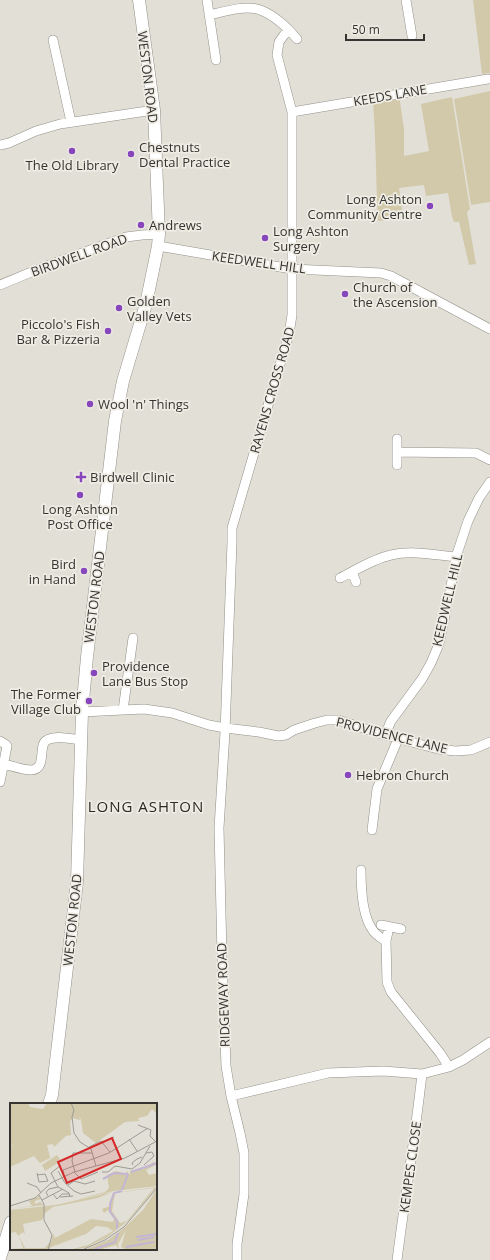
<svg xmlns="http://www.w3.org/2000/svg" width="490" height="1260" font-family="'Open Sans',sans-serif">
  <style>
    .green { fill: #d1c9a9 }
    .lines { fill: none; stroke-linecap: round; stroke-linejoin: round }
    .minor-casing { stroke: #929088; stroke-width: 10 }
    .tertiary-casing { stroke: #929088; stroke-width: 13 }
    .minor { stroke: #fff; stroke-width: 9 }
    .tertiary { stroke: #fff; stroke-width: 12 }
    .poi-dot { fill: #8746bb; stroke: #efece4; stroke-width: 1.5 }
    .labels { text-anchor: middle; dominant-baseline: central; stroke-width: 3.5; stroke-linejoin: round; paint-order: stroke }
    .street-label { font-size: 13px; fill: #353431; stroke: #efece4 }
    .poi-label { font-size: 13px; fill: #353431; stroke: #efece4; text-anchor: start }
    .quarter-label { font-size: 15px; letter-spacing: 1px; fill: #2b2923; stroke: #efece4 }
    .inset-river { fill: none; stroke: #c3b5d3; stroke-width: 2 }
    .inset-road { fill: none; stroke: #9d9b95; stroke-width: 1 }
    .view { fill: #d62828; fill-opacity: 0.15; stroke: #d62828; stroke-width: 2 }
    .inset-edge { fill: none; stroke: #353431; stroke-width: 2 }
  </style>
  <rect width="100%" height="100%" fill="#e2dfd7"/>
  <path class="green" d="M473 0H490V73L482 74Z
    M490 91V202L471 205 454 99Z
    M399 95 404 129V156L429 151 421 104 452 97 470 209 467 212 476 264 469 265 459 222H454L452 217 448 193 426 196 424 185 399 188 403 218 378 221C376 182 376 142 373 102Z"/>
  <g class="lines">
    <defs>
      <path id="minor" d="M207 0 216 60
        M406 0 412 36
        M209 15C248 6 259 1 289 30L284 35 279 42 277 55 292 112V315L289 334 232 528V542L225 732 219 828 222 956 226 1066 231 1096 240 1133 244 1153V1194L237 1244V1260
        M289 30 297 39
        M53 40 71 122
        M292 112 488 79
        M0 145 9 143 36 131 60 124 154 110
        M158 246 292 269 381 273 391 276 490 329
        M0 285 41 268 126 237 142 235 159 234
        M397 439V465
        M397 452 476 453 490 460
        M352 572 356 582
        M340 578C356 570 373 559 391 555 412 550 435 555 456 557
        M123 710 133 638
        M82 712 144 709 172 713 209 725 225 728 259 732 278 736 286 735 294 730 315 723 327 720H338L385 735 438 749 455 751 471 750 490 742
        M385 735 391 721 422 679 431 663 439 644 451 586 456 557 468 521 479 498 490 482
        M0 741 5 744 7 746 0 782
        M4 764C12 766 23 770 31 770 48 769 37 745 47 740 56 735 71 739 81 740
        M372 830 377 789 398 739
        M361 870C361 887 362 915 372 929 375 935 381 938 386 941L389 927
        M381 925 401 929
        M386 941 387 982 391 992 440 1053 449 1067
        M231 1096 328 1073 383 1071 422 1074 449 1067 463 1060 490 1042
        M397 1260C405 1198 415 1137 422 1074"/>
      <path id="tertiary" d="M49 1104 52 1095 77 882 82 712 87 657 115 421 123 381 146 304 158 246 159 234 154 110 139 0
        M0 1258 11 1222"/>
    </defs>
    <use href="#minor" class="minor-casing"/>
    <use href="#tertiary" class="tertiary-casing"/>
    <use href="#minor" class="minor"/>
    <use href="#tertiary" class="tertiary"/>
  </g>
  <g class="poi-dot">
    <circle cx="72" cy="151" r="4"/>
    <circle cx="131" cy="154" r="4"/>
    <circle cx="430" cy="206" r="4"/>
    <circle cx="141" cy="225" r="4"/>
    <circle cx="265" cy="238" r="4"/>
    <circle cx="345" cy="294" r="4"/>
    <circle cx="119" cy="308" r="4"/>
    <circle cx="108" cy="331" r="4"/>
    <circle cx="90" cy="404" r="4"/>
    <path d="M79 471h4v4h4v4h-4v4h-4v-4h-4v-4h4z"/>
    <circle cx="80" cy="495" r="4"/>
    <circle cx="84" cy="571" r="4"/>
    <circle cx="94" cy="673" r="4"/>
    <circle cx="89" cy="701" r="4"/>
    <circle cx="348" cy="775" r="4"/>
  </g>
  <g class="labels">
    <g class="street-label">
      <text transform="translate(148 77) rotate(83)">WESTON ROAD</text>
      <text transform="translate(390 95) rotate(-10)">KEEDS LANE</text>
      <text transform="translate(79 255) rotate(-20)">BIRDWELL ROAD</text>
      <text transform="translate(259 262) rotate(8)">KEEDWELL HILL</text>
      <text transform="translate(272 390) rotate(-74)">RAYENS CROSS ROAD</text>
      <text transform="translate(94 597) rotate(-83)">WESTON ROAD</text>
      <text transform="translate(447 600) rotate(-77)">KEEDWELL HILL</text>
      <text transform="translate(392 735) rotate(14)">PROVIDENCE LANE</text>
      <text transform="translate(72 920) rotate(-84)">WESTON ROAD</text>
      <text transform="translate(223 995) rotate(-92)">RIDGEWAY ROAD</text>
      <text transform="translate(410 1167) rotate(-82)">KEMPES CLOSE</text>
    </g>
    <g class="poi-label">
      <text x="139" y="147">Chestnuts<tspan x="139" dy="15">Dental Practice</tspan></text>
      <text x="72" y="165" text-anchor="middle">The Old Library</text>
      <text x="422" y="199" text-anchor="end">Long Ashton<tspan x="422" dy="15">Community Centre</tspan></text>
      <text x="149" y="225">Andrews</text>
      <text x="273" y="231">Long Ashton<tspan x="273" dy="15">Surgery</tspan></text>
      <text x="353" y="287">Church of<tspan x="353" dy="15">the Ascension</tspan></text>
      <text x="127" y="301">Golden<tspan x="127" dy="15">Valley Vets</tspan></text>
      <text x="100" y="324" text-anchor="end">Piccolo's Fish<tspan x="100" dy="15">Bar &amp; Pizzeria</tspan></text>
      <text x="98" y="404">Wool 'n' Things</text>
      <text x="90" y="477">Birdwell Clinic</text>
      <text x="80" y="509" text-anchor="middle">Long Ashton<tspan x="80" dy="15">Post Office</tspan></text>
      <text x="76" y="564" text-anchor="end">Bird<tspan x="76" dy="15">in Hand</tspan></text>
      <text x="102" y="666">Providence<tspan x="102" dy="15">Lane Bus Stop</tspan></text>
      <text x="81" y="694" text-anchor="end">The Former<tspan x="81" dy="15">Village Club</tspan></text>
      <text x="356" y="775">Hebron Church</text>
    </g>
    <g class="quarter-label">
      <text x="146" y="806">LONG ASHTON</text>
    </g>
  </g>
  <g transform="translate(10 1103)">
    <rect width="147" height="147" fill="#e2dfd7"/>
    <path d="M0 0H18L20 4 33 6 37 0H147V11L142 6 137 13 128 15 129 18 115 19 86 40 73 30 71 17 69 13 70 17 63 15 60 18 61 32 56 33 44 44 43 41 37 42 40 55 30 60 24 53 0 64V40L5 48 0 39ZM47 52 51 58 35 68 32 62ZM143 59 147 61 136 67 139 72 147 70V83L104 88 65 97 95 89 99 85 97 72 106 68 116 71 117 68 120 72V68L136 65ZM147 84 119 117 96 135 75 145 59 147 78 142 103 128 97 124 86 123 76 131 41 144 39 147 0 146 13 145 9 133 15 145H35L42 137 43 130 45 135 81 116 103 119 104 115 98 107 94 110 92 106 100 103 103 90ZM144 85 117 118 110 120 102 108 105 90ZM147 86V147H117L111 144 116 127 108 141 109 147 106 142 89 147H75L98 137 113 126 133 107ZM102 89 88 95 43 104 35 110 32 117 13 121 15 132 13 129 8 133 6 129 0 130V135V107L46 102ZM29 93 31 96 25 98V101L30 99 34 102 0 106 22 103 19 98Z" fill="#d1c9a9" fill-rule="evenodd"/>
    <path class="inset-river" d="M121 69 147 60M93 76 104 70 118 71M112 87 118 71M107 126V118L100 109V101L104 90 112 88M126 134 147 131M128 137 144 134M116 144 144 139M85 146 105 139 108 130"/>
    <path class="inset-road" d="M61 0 64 7 62 14 64 30 70 39 81 46 86 63M128 22 141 27 140 33 146 39M119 36 127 48M92 39 104 34M79 44 91 38 100 49M51 62 41 70 48 84 59 90 60 94M123 62 122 60 127 56 132 54M134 62 144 53 142 49 136 50M48 68 55 80 64 88 71 91 85 88M64 69 71 76 88 69M65 69 62 58 63 50H82M92 69H98L105 63 122 66 130 60 140 43M27 70 29 79 38 78 35 71 27 72M54 71 53 67 99 50 138 25M17 80 27 84 31 90M58 82 64 78 75 81 85 78M43 91 47 96 52 91H59M29 92 34 101V117L42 132 38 147M38 93 36 89 39 86 48 84M50 94 63 93M32 97 53 86M0 103 25 95 41 80 64 69 115 55 147 38M72 147 95 137 114 124 147 85"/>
    <path class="view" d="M102 35 111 56 57 80 48 59Z"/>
    <rect width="147" height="147" class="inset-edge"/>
  </g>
  <path d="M346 34v6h78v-6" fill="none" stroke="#353431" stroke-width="2"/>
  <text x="352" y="34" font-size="12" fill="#353431" stroke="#efece4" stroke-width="3" paint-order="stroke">50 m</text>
</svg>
